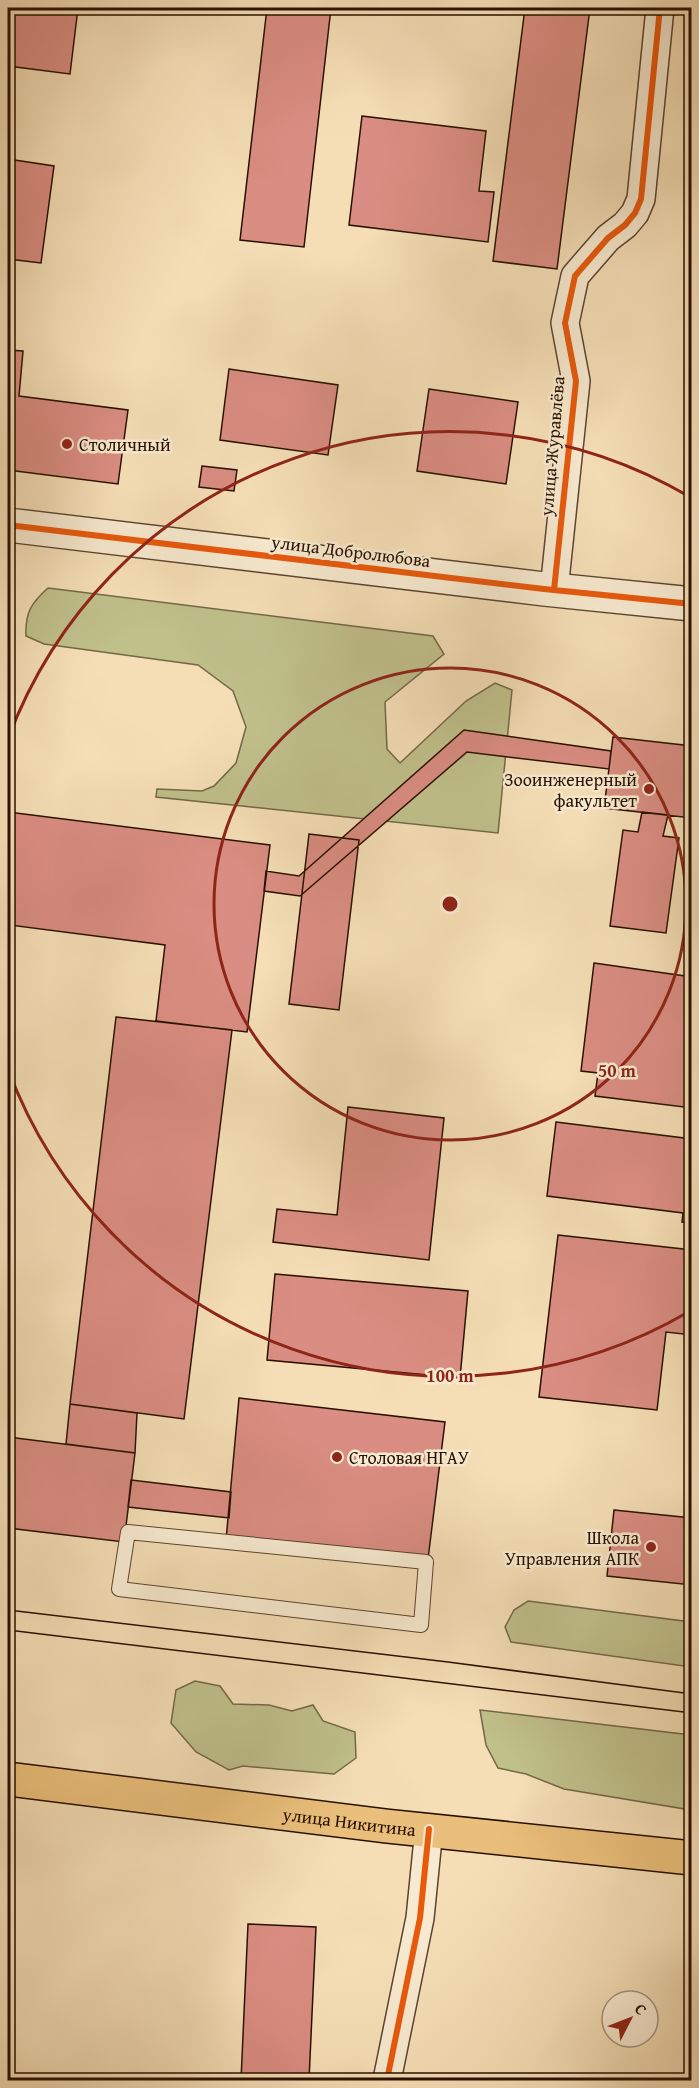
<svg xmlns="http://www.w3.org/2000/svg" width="699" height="2088" font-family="'Gentium Book Plus',serif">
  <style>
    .green { fill: #c0c08b; stroke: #746846; stroke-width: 1.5 }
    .building { fill: #da8d82; stroke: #281000; stroke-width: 1.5 }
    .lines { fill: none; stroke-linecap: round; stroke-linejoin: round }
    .service-casing { stroke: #5b442e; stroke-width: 16 }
    .minor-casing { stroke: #5b442e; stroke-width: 30 }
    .tertiary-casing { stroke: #5b442e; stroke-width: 36 }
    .primary-casing { stroke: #281000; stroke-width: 36 }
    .service { stroke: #f8ead0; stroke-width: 14 }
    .minor { stroke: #f8ead0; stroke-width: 27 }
    .tertiary { stroke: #f8ead0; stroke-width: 33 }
    .primary { stroke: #eabf7b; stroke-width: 33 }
    .tram { stroke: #281000; stroke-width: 1.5 }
    .cycleway-casing { stroke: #f8ead0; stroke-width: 10 }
    .cycleway { stroke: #e8590c; stroke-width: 6 }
    .ring { fill: none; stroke: #8f2418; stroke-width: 3 }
    .poi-dot { fill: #8f2418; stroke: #f8ead0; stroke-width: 2 }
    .labels { text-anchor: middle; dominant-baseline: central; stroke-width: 5; stroke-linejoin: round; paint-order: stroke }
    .poi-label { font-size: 18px; fill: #281000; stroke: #f8ead0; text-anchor: start }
    .street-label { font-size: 18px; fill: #281000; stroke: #f8ead0 }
    .centre { fill: #8f2418; stroke: #f8ead0; stroke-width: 3 }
    .ring-label { font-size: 18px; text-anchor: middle; font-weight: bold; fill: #8f2418; stroke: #f8ead0; stroke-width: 5; stroke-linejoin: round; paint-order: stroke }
  </style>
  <rect width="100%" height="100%" fill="#f5deb6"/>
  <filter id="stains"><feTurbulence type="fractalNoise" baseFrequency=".00333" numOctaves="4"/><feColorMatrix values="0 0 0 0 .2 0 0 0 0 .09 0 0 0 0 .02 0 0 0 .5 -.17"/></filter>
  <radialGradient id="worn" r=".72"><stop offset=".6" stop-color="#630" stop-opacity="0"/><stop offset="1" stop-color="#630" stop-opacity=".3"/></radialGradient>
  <path class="green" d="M48 588 433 636 444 654 385 702 387 749 400 763 466 701 495 683 512 690 498 833 156 797 157 789 202 791 214 786 236 763 246 727 233 691 198 665 44 644 26 636C25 613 31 603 48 588Z
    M528 1601 691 1622V1667L511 1642 505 1627 514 1610Z
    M195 1681 220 1686 233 1704 269 1705 292 1711 313 1705 323 1721 355 1732 356 1758 334 1774 243 1766 229 1770 196 1752 171 1723 176 1690Z
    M480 1710 691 1735V1810L564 1789 526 1774 498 1768 486 1745Z"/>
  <path class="building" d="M15 8H78L70 74 8 66Z
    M267 8H331L304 247 240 240Z
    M525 8H590L557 269 493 261Z
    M362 116 486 131 479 191 494 192 488 242 349 225Z
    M8 159 54 166 41 263 8 259Z
    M8 350 23 351 19 396 128 410 118 484 8 470Z
    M229 369 338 385 328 455 220 440Z
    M429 389 518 402 506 484 417 471Z
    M202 466 237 470 234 491 199 487Z
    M464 730 611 751 609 769 467 752 300 896 264 891 266 871 299 876Z
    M613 737 692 746V818L604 808Z
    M8 812 270 845 247 1032 156 1021 165 945 10 925 8 945Z
    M642 812 668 815 663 836 679 838 666 933 610 926 623 830 638 832Z
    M309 834 359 840 339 1010 289 1004Z
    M594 963 692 977V1108L595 1096 598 1073 581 1071Z
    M116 1017 232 1030 184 1419 70 1404Z
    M348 1107 444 1118 429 1260 273 1242 277 1209 337 1215Z
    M556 1122 692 1139V1223L682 1222 683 1213 547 1196Z
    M558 1235 692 1250V1335L666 1332 657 1410 539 1397Z
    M275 1274 468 1291 460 1378 267 1360Z
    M239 1398 445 1422 428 1559 226 1540Z
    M70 1404 137 1413 135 1453 66 1444Z
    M8 1437 135 1453 124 1542 8 1528Z
    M131 1480 231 1492 229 1518 128 1507Z
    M614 1510 692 1518V1585L607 1576Z
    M248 1924 316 1927 309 2080H241Z"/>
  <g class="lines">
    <defs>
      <path id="service" d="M128 1532 426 1562 421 1625 119 1589Z"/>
      <path id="minor" d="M554 590 576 381 565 323 575 276 608 238 625 225 635 213 641 199 660 8
        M387 2080 420 1918 429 1829"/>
      <path id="tertiary" d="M8 525 544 589 692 604"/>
      <g id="primary">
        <path id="s1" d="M8 1779 386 1826 692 1858"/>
      </g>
    </defs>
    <use href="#service" class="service-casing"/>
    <use href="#minor" class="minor-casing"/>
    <use href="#tertiary" class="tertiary-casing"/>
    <use href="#primary" class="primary-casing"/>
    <use href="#service" class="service"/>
    <use href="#minor" class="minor"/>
    <use href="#tertiary" class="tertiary"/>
    <use href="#primary" class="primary"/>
    <path class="tram" d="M8 1610 448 1662 692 1694
      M8 1630 692 1713"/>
    <defs>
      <path id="cycleway" d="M8 525 544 589 692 604
        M554 590 576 381 565 323 575 276 608 238 625 225 635 213 641 199 660 8
        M387 2080 420 1918 429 1829"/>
    </defs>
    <use href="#cycleway" class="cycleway-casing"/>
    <use href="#cycleway" class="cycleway"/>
  </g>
  <g class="ring">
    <circle cx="450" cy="904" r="236"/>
    <path d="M690 1311A472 472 0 0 1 8 1069M8 739A472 472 0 0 1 690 497"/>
  </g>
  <g class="poi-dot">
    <circle cx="67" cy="444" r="6"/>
    <circle cx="649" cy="789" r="6"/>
    <circle cx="337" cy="1457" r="6"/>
    <circle cx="651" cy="1547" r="6"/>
  </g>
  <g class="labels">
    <g class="poi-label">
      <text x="79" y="444">Столичный</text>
      <text x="637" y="779" text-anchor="end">Зооинженерный<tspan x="637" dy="21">факультет</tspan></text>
      <text x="349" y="1457">Столовая НГАУ</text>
      <text x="639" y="1537" text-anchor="end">Школа<tspan x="639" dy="21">Управления АПК</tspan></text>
    </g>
    <g class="street-label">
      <text transform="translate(552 446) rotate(-85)">улица Журавлёва</text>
      <text transform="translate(351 551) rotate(7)">улица Добролюбова</text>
      <text stroke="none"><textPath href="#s1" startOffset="344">улица Никитина</textPath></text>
    </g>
  </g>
  <circle cx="450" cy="904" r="9" class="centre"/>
  <g class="ring-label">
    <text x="617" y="1077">50 m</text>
    <text x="450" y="1382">100 m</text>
  </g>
  <rect width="699" height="2088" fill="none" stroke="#f5deb6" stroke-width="30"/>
  <rect x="9" y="9" width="681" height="2070" fill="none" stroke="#281000" stroke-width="3"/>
  <rect x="15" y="15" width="669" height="2058" fill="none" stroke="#281000" stroke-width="1.5"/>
  <g transform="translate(630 2019) rotate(48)"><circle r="28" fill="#f8ead0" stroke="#a5937d" stroke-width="1.5"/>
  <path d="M0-4.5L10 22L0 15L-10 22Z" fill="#8f2418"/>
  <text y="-9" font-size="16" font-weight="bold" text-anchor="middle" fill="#281000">С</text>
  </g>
  <rect width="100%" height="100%" filter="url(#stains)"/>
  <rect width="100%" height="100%" fill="url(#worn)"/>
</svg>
